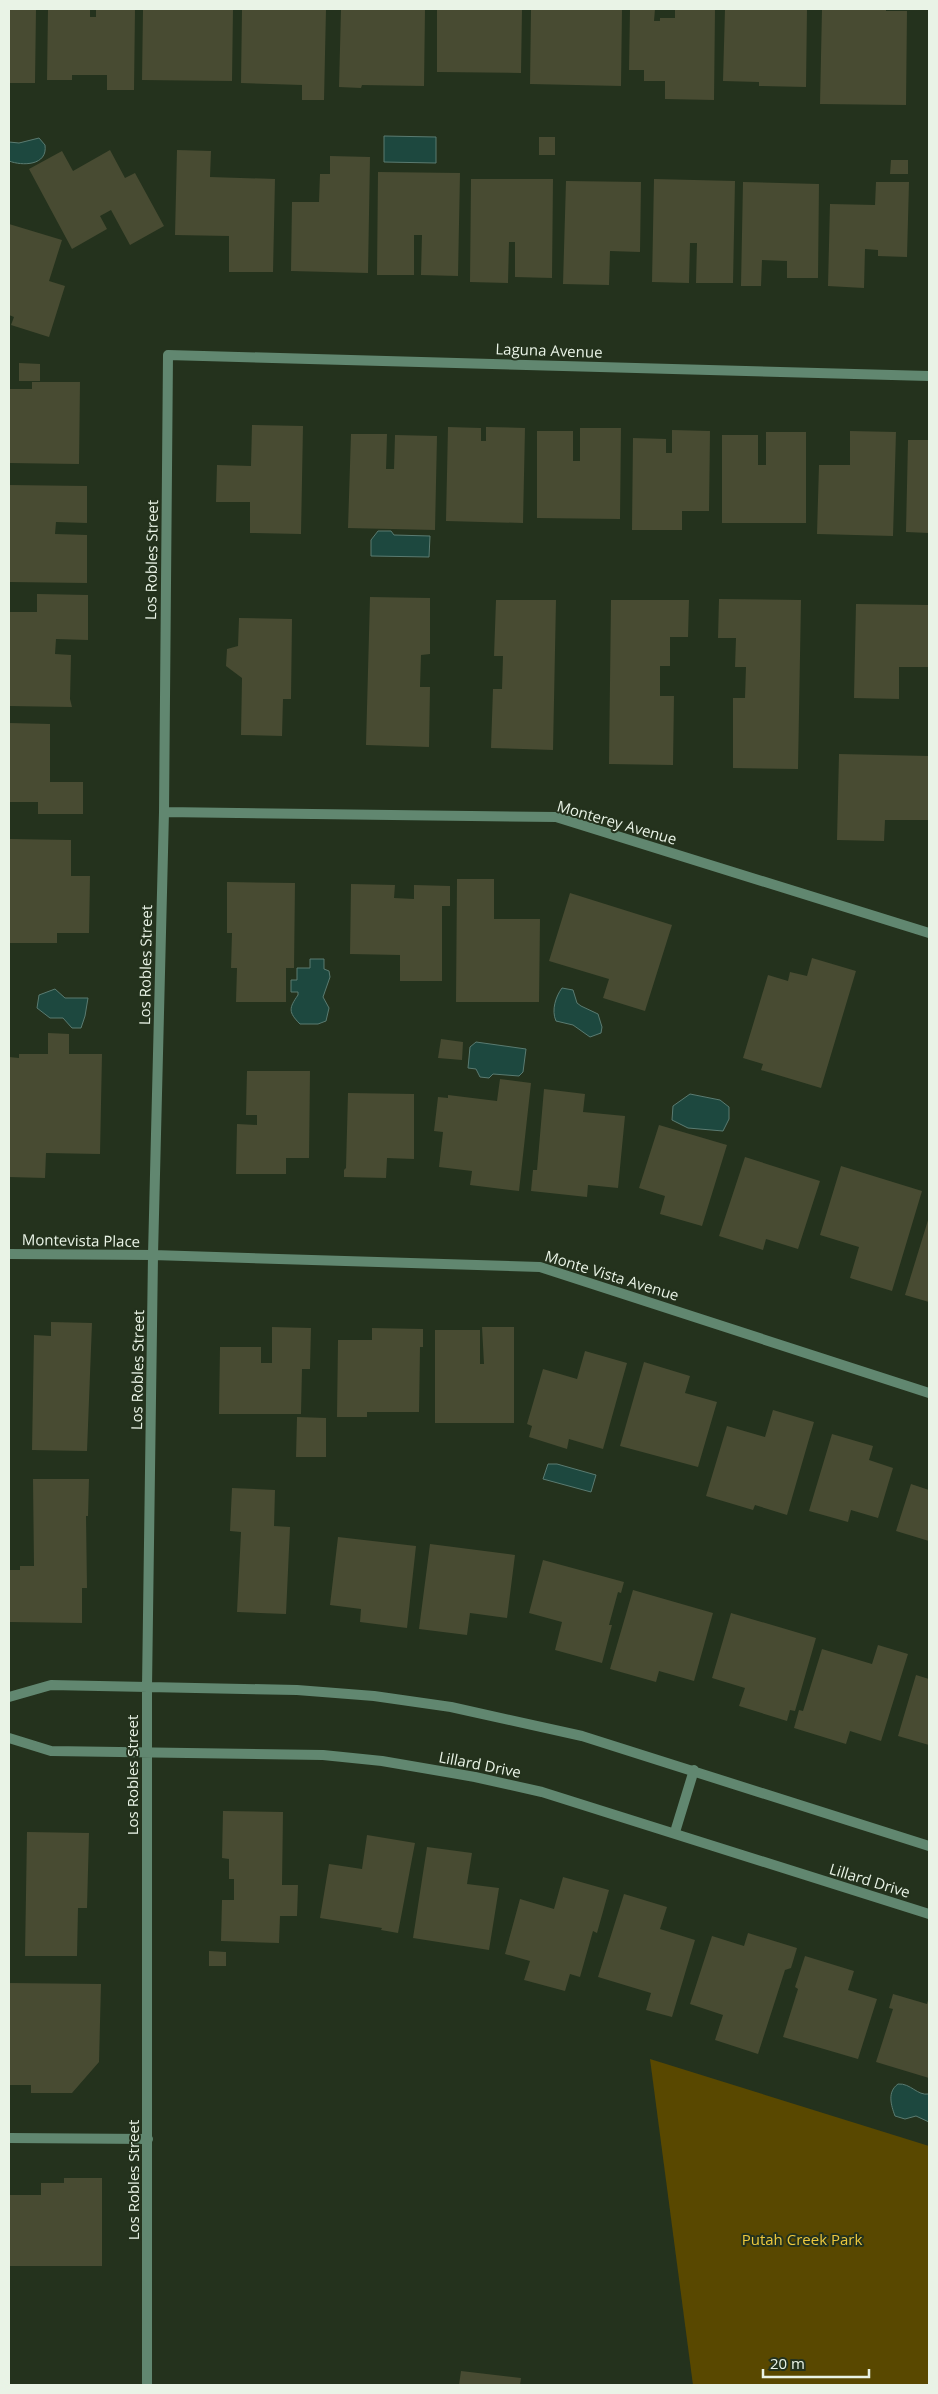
<svg xmlns="http://www.w3.org/2000/svg" width="938" height="2394" font-family="'Open Sans',sans-serif">
  <style>
    .green { fill: #594800 }
    .water { fill: #1d483f; stroke: #5a7b71 }
    .building { fill: #484b32 }
    .lines { fill: none; stroke-linecap: round; stroke-linejoin: round }
    .service { stroke: #618770; stroke-width: 10 }
    .minor { stroke: #618770; stroke-width: 10 }
    .labels { text-anchor: middle; dominant-baseline: central; stroke-width: 4; stroke-linejoin: round; paint-order: stroke }
    .street-label { font-size: 15px; fill: #e9f3e6; stroke: #24321d }
    .park-label { font-size: 15px; fill: #edc83d; stroke: #24321d }
  </style>
  <rect width="100%" height="100%" fill="#24321d"/>
  <path class="green" d="M650 2059 929 2146V2385H693Z"/>
  <path class="water" d="M384 136 436 137V163L384 162Z
    M39 138 45 145C48 166 22 166 9 161V142L19 143Z
    M378 531H391L394 535 430 536 429 557 371 556V540Z
    M310 959H324V969L329 971 330 977 323 997 329 1008 326 1021 318 1024H300C288 1012 289 1008 298 995V992H291V980H297V968H310Z
    M562 988 573 990 577 1003 581 1006 598 1014 602 1027 601 1033 590 1037 573 1025 556 1021C551 1010 556 996 562 988Z
    M55 989 65 998H88L85 1016 81 1028H72L63 1018H50L37 1008 39 995Z
    M476 1042 526 1049 523 1072 519 1076 493 1074 489 1078 480 1077 476 1069 468 1068 470 1047Z
    M690 1094 720 1100 729 1107V1119L723 1131 688 1128 672 1120 673 1106Z
    M548 1464H557L596 1475 591 1492 543 1479Z
    M898 2084C911 2083 917 2096 929 2094V2122L916 2116 905 2119 895 2116C891 2105 887 2092 898 2084Z"/>
  <path class="building" d="M9 9H36L35 83H9Z
    M48 9H90V17H96V9H135L134 90H107V75H72V80H47Z
    M143 9H233L232 81 142 80Z
    M242 9H326L324 100H302V85L241 83Z
    M341 9H425L424 86 362 85 361 88 339 87Z
    M437 9H522L521 73 437 72Z
    M538 9H622L621 86 530 84 531 10Z
    M630 9H655L654 21H660V18H675V9H715L714 100 665 99V81H644V70H629Z
    M725 9H807L806 87 759 86V82L723 81Z
    M822 9H886V11H907L906 105 820 104Z
    M539 137H555V155H539Z
    M110 150 125 178 135 173 164 226 130 245 111 210 100 216 107 229 72 249 29 169 62 151 73 171Z
    M177 150 211 151 210 177 275 179 273 272H229V236L175 235Z
    M330 156 370 157 368 273 291 271 292 202H319L320 174H330Z
    M891 160H908V174H890Z
    M378 172 460 173 458 276 421 275 422 235H414V275H377Z
    M471 179H553L552 278 515 277V242H509L508 283 470 282Z
    M654 179 735 181 733 283H696L697 243H690L689 283 652 282Z
    M566 181 641 182 640 252 610 251 609 285 563 284Z
    M743 182 819 184 818 278H787V261L762 260 761 286H741Z
    M876 182H909L907 257 878 256V250L865 249 864 288 828 286 830 204 875 205Z
    M9 224 62 240 49 281 65 286 49 337 11 325 14 317 9 315Z
    M19 363 40 364V381H19Z
    M32 382H80L79 464 9 463V389H32Z
    M252 425 303 426 301 534 250 533V502H216L217 465 251 466Z
    M448 427 481 428V441H486V427L525 428 523 523 446 521Z
    M580 428H621L620 519 537 518V431H573V461H580Z
    M672 430 710 431 709 511H682V530H632L633 438 666 439V453H672Z
    M850 431 896 432 893 536 817 534 819 465H850Z
    M766 432H806V523H722V435H758V465H766Z
    M351 434H387L386 469H394L395 435 437 436 435 530 348 528Z
    M908 440H929V533L906 532Z
    M9 485 87 486V523L56 522 55 534 87 535V583L9 582Z
    M37 594 88 595V640L56 639 55 654 71 655 70 699 72 707 9 706V612H37Z
    M370 597 430 598V654L421 655 420 687H430L429 747 366 745Z
    M719 599 801 600 798 769 733 768V698H745L746 667H735L736 638H718Z
    M496 600H556L553 750 491 748 493 689H502L503 656H494Z
    M611 600H689L688 637H670V666H660V696H674L673 765 609 764Z
    M856 604 929 605V667H899V699L854 698Z
    M239 618 292 619 291 699H283L282 736 241 735 242 678 226 666 227 649 238 646Z
    M9 723 50 724V782H83V814H38V802H9Z
    M839 754 929 756V820H885L884 841 837 840Z
    M9 839 71 840V876H90L89 933H57V943H9Z
    M457 879H494V919H540L539 1002H456Z
    M227 882 295 883 294 968H286V1002H236L237 968H231L232 933H227Z
    M351 884 395 885 394 898 414 899V885L450 886V906H442V981H400V955L350 954Z
    M570 893 672 925 645 1011 603 998 609 979 549 961Z
    M812 958 856 971 821 1088 761 1070 763 1064 743 1058 768 975 788 981 790 972 807 976Z
    M48 1033 69 1034V1054H102L100 1154 46 1153 45 1178 9 1177V1057L19 1058V1054H48Z
    M441 1039 463 1042 462 1060 438 1058Z
    M247 1071H310L309 1158H286V1174H236L237 1124 257 1125V1115H246Z
    M500 1079 531 1083 519 1191 470 1185 472 1171 439 1167 443 1132 434 1131 438 1097 448 1098V1095L497 1101Z
    M544 1089 585 1094 583 1112 625 1116 618 1188 588 1185 587 1197 531 1191 533 1170H537Z
    M348 1093 414 1094V1159L387 1158 386 1178 344 1177V1170L346 1168Z
    M659 1125 727 1145 702 1226 660 1214 665 1196 639 1188Z
    M745 1157 820 1181 798 1249 766 1239 763 1250 719 1236Z
    M841 1166 922 1191 892 1291 850 1278 859 1247 820 1235Z
    M929 1217V1302L905 1295Z
    M51 1322 92 1323 87 1451 32 1450 34 1335 51 1336Z
    M272 1327 311 1328 310 1369H302L301 1414H219L220 1347H261V1363H272Z
    M482 1327H514V1423H435V1330H480V1364H484Z
    M372 1328 423 1329V1347H420L419 1412H367V1417H337L338 1340H372Z
    M585 1351 627 1363 603 1449 569 1439 567 1449 529 1437 532 1426 527 1424 543 1369 577 1379Z
    M644 1362 690 1376 685 1393 717 1402 698 1467 620 1446Z
    M773 1410 814 1422 787 1515 755 1505 753 1510 706 1496 727 1426 765 1437Z
    M297 1417 326 1418V1457H296Z
    M832 1434 873 1446 869 1460 893 1468 878 1518 851 1510 848 1522 809 1511Z
    M33 1479H89L88 1516H86L87 1588H82V1623L9 1622V1570H20V1566H34Z
    M911 1484 929 1490V1541L896 1531Z
    M232 1488 275 1490 274 1526 290 1527 286 1614 237 1612 241 1532 230 1531Z
    M338 1537 416 1546 407 1628 360 1622 361 1609 330 1605Z
    M430 1544 515 1555 507 1618 470 1613 467 1635 419 1629Z
    M543 1560 624 1582 621 1593 618 1592 609 1625H612L602 1663 555 1650 562 1622 529 1613Z
    M633 1590 713 1613 694 1681 659 1671 656 1682 610 1669Z
    M731 1613 816 1638 795 1711 790 1710 787 1721 739 1706 745 1688 712 1678Z
    M878 1645 908 1654 881 1741 850 1731 846 1744 794 1728 799 1710 803 1711 822 1649 872 1664Z
    M916 1675 929 1679V1745L898 1736Z
    M223 1811 283 1812 282 1885H298L297 1916H280L279 1943 221 1941 222 1900H234V1879H229V1859L222 1858Z
    M27 1832 89 1833 87 1908H78L77 1956H25Z
    M367 1835 415 1843 398 1933 381 1930 382 1928 320 1918 329 1864 362 1869Z
    M427 1847 472 1853 467 1884 499 1888 489 1950 413 1938Z
    M563 1877 609 1890 597 1933 593 1931 580 1977 570 1974 565 1991 524 1980 530 1961 505 1954 520 1899 554 1909Z
    M624 1894 667 1907 660 1929 695 1940 672 2017 646 2010 651 1993 598 1977Z
    M748 1933 797 1948 791 1968 785 1970 758 2054 715 2040 723 2015 690 2004 712 1936 744 1946Z
    M209 1951 226 1952V1966H209Z
    M805 1956 854 1971 848 1990 877 1999 858 2059 783 2037 798 1989 795 1987Z
    M9 1983 101 1984 99 2062 72 2093H31V2085H9Z
    M893 1994 927 2004 929 1997V2078L876 2062 893 2009 889 2008Z
    M64 2178H102V2266H9V2195H41V2183H64Z
    M461 2371 521 2378 520 2385H459Z"/>
  <g class="lines">
    <path class="service" d="M9 2138 148 2139"/>
    <path class="minor" d="M164 812 556 817 929 933
      M9 1254 153 1255 540 1267 929 1393
      M9 1697 51 1685 297 1690 374 1696 451 1707 582 1736 929 1846
      M9 1738 51 1751 323 1755 382 1761 475 1777 542 1792 929 1914
      M675 1832 694 1770
      M147 2385V1687L153 1255 164 812 168 355 929 376"/>
  </g>
  <g class="labels">
    <g class="street-label">
      <text transform="translate(549 350) rotate(2)">Laguna Avenue</text>
      <text transform="translate(151 560) rotate(-89)">Los Robles Street</text>
      <text transform="translate(617 822) rotate(16)">Monterey Avenue</text>
      <text transform="translate(145 965) rotate(-89)">Los Robles Street</text>
      <text transform="translate(81 1240) rotate(1)">Montevista Place</text>
      <text transform="translate(612 1275) rotate(17)">Monte Vista Avenue</text>
      <text transform="translate(137 1370) rotate(-89)">Los Robles Street</text>
      <text transform="translate(480 1764) rotate(11)">Lillard Drive</text>
      <text transform="translate(132 1775) rotate(-90)">Los Robles Street</text>
      <text transform="translate(870 1880) rotate(17)">Lillard Drive</text>
      <text transform="translate(133 2180) rotate(-90)">Los Robles Street</text>
    </g>
    <g class="park-label">
      <text x="802" y="2239">Putah Creek Park</text>
    </g>
  </g>
  <rect width="938" height="2394" fill="none" stroke="#e9f3e6" stroke-width="20"/>
  <path d="M763 2369v8h106v-8" fill="none" stroke="#e9f3e6" stroke-width="2.5"/>
  <text x="770" y="2369" font-size="15" fill="#e9f3e6" stroke="#24321d" stroke-width="4" paint-order="stroke">20 m</text>
</svg>
